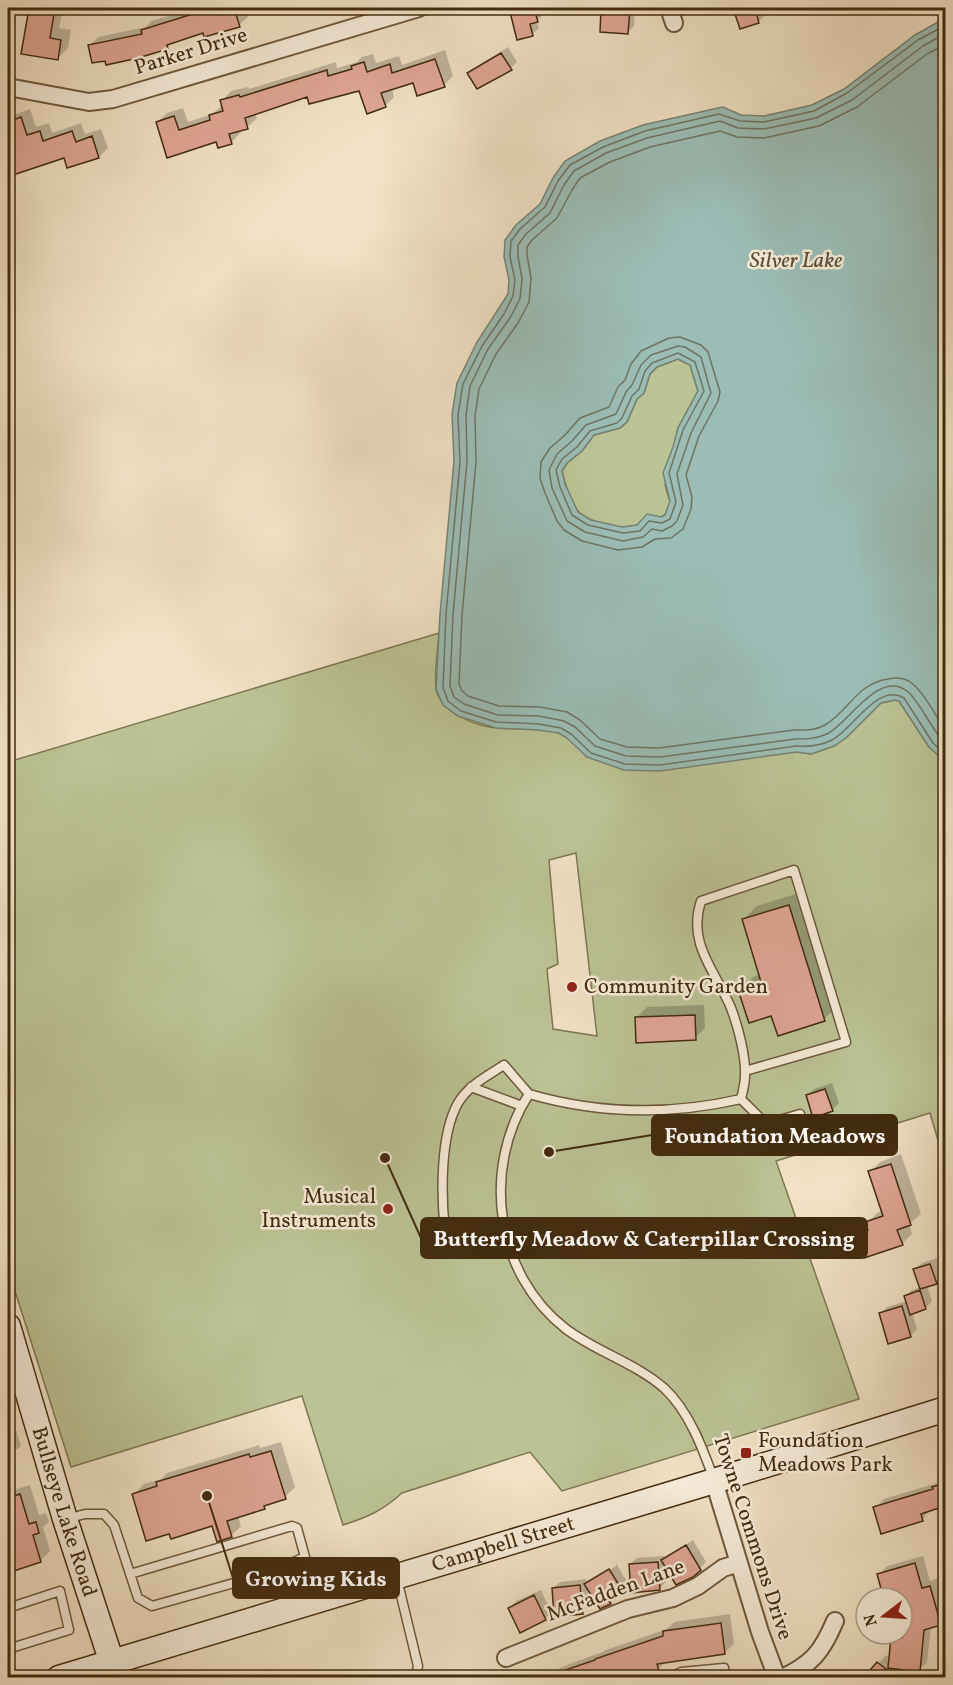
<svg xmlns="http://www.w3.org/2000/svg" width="953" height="1685" font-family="Vollkorn,serif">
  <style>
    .green { fill: #bbc394; stroke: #7e7751; stroke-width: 1.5; fill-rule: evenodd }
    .water { fill: #9bbdb6; stroke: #778373; stroke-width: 1.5; fill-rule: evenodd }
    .shadow { fill: #0003 }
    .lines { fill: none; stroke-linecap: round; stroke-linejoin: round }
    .shore { stroke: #6e7462; stroke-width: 1.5 }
    .building { fill: #e0a695; stroke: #422b0e; stroke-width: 1.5 }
    .lane-casing { stroke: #6e593c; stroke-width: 11 }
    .street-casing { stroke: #6e593c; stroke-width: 20 }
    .secondary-casing { stroke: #422b0e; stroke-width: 27 }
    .lane { stroke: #f6ecd9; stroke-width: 8 }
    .street { stroke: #f6ecd9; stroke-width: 16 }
    .secondary { stroke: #f6ecd9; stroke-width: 24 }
    .poi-dot { fill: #8f2418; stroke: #f6ecd9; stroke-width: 2 }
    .labels { text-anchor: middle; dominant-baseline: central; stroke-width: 5; stroke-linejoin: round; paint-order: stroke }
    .street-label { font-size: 21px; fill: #422b0e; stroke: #f6ecd9 }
    .poi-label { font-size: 21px; fill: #422b0e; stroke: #f6ecd9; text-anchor: start }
    .water-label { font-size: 22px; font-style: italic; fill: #585038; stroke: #f6ecd9 }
    .leader { fill: none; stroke: #422b0e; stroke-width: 2 }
    .callout-dot { fill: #422b0e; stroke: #f6ecd9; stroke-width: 2 }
    .callout { fill: #422b0e; stroke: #422b0e; stroke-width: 2 }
    .callout-label { font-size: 22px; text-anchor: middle; font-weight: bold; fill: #fff }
  </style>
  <rect width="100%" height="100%" fill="#f1e2c5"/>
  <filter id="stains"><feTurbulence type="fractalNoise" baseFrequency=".00333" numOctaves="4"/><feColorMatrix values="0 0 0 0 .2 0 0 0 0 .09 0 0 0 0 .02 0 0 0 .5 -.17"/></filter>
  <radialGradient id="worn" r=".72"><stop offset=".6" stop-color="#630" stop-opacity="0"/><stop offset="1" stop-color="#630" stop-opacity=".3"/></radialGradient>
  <path class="green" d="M678 359 690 365 698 391 678 428 665 485 670 502 665 515C653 521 638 527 624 527 613 528 583 520 577 510 569 499 565 484 562 471L567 463 582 451 594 435 620 428 627 422 637 399 644 393 650 374 657 367Z
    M439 633C438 648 434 675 436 689 441 713 477 727 499 728 518 730 540 727 559 733 570 737 579 749 587 757L797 752 811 754 834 746 847 737 881 703 895 700 899 701 929 747 945 761V1164L930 1113 776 1161 859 1399 562 1491 530 1452 402 1493C382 1511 368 1517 343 1525L302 1396 71 1467 8 1269V762ZM576 853 597 1036 553 1029 547 969 558 964 549 860Z"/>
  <path class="water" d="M945 18V761L929 747 899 701 895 700 881 703 847 737 834 746 811 754 797 752 660 771 624 770 587 757 567 738 559 733 538 730 496 728 458 716 443 705 436 689 440 614 454 461 452 414 457 383 477 342 508 294 509 280 504 257 505 240 516 225 540 204 553 178 565 161 600 141 643 125 718 108 723 107 741 115 764 116 812 105 844 89 915 35ZM678 359 690 365 698 391 678 428 673 447 663 473 670 501 665 515 661 517 647 514 637 525 622 527 591 520 578 512 565 484 562 471 567 463 582 451 594 435 620 428 627 422 637 399 644 393 650 374 657 367Z"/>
  <path class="shadow" d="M36 8H63L59 28 71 30 68 48 57 59 30 14Z
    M197 8H260L246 12 248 17 239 25 205 32 174 41 167 47 106 59 89 46 98 37 146 27 151 21Z
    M271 8H294L273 14Z
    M510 8H542L543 15 537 21 539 28 533 34 518 38Z
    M603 8H635L634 26 628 32 602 31Z
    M735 8H767L769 12 758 22 741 27Z
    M508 47 517 62 511 68 469 73 476 67Z
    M445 50 453 76 444 85 414 81 392 88 394 97 385 106 360 89 308 95 255 113 257 118 247 127 239 129 240 133 231 143 217 140 168 156 157 122 167 113 183 108 188 122 212 114 223 105 222 101 231 91 248 87 249 89 336 62 337 68 357 62 362 57 373 54 376 63 399 56 402 65Z
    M30 109 36 127 49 123 52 133 81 123 85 134 101 129 108 148 99 157 68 166 65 156 14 173 8 154V117Z
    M8 171 13 188 8 193Z
    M9 379 14 394 8 401V380Z
    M802 892 838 1006 824 1019 772 1014 740 990 753 977 760 974 743 920 757 906Z
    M704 1005 705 1028 695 1038 636 1018 647 1007Z
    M832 1083 839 1103 832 1110 807 1096 814 1089Z
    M901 1154 921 1214 909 1224 912 1234 902 1244 857 1234 877 1213 882 1211 870 1172 880 1162Z
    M937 1258 942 1276 936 1283 927 1286 932 1301 926 1308 912 1312 917 1329 910 1336 881 1313 887 1307 907 1301 905 1296 912 1290 921 1287 915 1270 922 1263Z
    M8 1403 21 1446 8 1457Z
    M281 1442 295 1487 285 1497 269 1502 264 1508 238 1516 241 1526 231 1536 213 1524 170 1532 134 1494 144 1484 161 1479 167 1473 259 1445 260 1448Z
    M946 1478V1504L930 1510 922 1520 875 1508 884 1499 940 1482Z
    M30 1485 39 1515 46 1513 49 1522 43 1527 50 1551 40 1561 8 1571V1492Z
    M693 1540 706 1562 692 1576 664 1563 666 1582 659 1589 630 1564 637 1558 664 1556V1559Z
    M923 1556 930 1581 938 1578 946 1604V1619L941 1624 931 1627 927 1662 919 1670H916L910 1678H866L886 1655 890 1658 893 1638 896 1634H902V1598H892L879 1575 887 1566Z
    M616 1563 629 1585 611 1603 600 1607 587 1585 589 1606 582 1613 553 1588 560 1582 586 1579 587 1583 592 1579V1581L616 1566Z
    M541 1590 551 1612 545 1619 510 1608 516 1601Z
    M730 1614 734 1644 724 1653 666 1662 658 1669 634 1678H539L569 1664 603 1652 606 1650 667 1629 674 1622Z
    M853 1672 860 1678H848Z"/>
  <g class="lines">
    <path class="shore" d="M946 25 918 40 847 93 814 111 764 122 740 121 719 114 645 131 603 147 570 165 558 181 545 207 520 229 511 241 510 257 515 280 513 296 504 314 482 346 463 384 458 415 460 462 446 614 443 688 448 701 461 711 496 722 539 724 561 728 571 734 591 753 625 764 660 765 796 746C809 747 820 746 832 740 853 729 878 682 904 698L933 743 946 755
      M946 33 923 46 852 100 816 118 764 129 738 128 720 121 647 138 606 153 574 171 564 185 550 213 526 234 518 245V256L522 279 520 299 510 318 488 349 470 386 466 415 467 461 453 615 450 686 454 697 464 704 498 715 539 716 564 721 575 727 595 746 626 756 660 757 795 739C807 739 815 739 827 734 848 724 879 669 907 691 920 701 931 730 946 744
      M946 44 927 54 857 107 819 126 764 138 737 137 720 131 650 147 610 162 580 178 572 190 557 218 532 240 527 247V255L531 278 529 302 518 323 496 354 479 389 475 416 476 462 462 615 459 684 462 691 468 696 499 706 540 707 567 712 580 720 600 739 627 747 659 748 794 730C805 730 814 731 825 725 850 710 856 684 888 679 897 677 907 678 914 685 927 697 936 717 946 731
      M680 337 701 345 708 352 720 392 718 401 699 436 686 475 692 497 691 509 683 529 671 538 655 539 642 547 618 550 582 541 564 530 557 521 545 493 540 478 541 462 550 448 565 435 580 418 609 407 618 387 625 380 631 364 641 351 669 338Z
      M678 346 685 347 701 357 711 393 691 433 677 474 683 505 677 521 672 526 662 531 652 529 643 537 623 541 585 532 567 521 552 488 549 470 557 454 572 441 586 425 616 414 626 392 632 385 641 365 651 355Z
      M678 353 695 362 704 391 683 430 669 473 676 502 670 519 662 523 649 521 640 531 623 533 588 525 572 515 560 487 556 470 562 459 577 447 590 431 617 423 622 418 632 396 639 389 645 371 652 363Z"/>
  </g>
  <path class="building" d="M29 8H55L50 38 61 40 58 60 21 54Z
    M212 8H234L240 27 204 37 203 33 167 45 168 49 138 58 106 65 105 61 92 63 88 45 142 34 141 30Z
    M509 8H534L538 22 530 24 533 36 517 40Z
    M601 8H630L628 34 600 32Z
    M733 8H755L759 23 740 29Z
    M501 53 512 70 477 89 467 73Z
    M435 59 445 87 417 96 413 83 381 93 386 107 367 114 359 91 309 104 307 97 245 118 248 129 229 134 232 144 218 148 216 142 167 158 156 122 174 116 179 130 210 120 209 115 223 111 220 100 239 95 240 97 327 70 328 76 352 69 351 66 364 62 367 72 390 64 392 73Z
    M21 117 27 135 40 131 43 141 72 131 76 142 92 136 99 158 67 168 64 158 13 175 8 159V122Z
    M789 905 825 1021 778 1036 771 1016 749 1023 738 990 761 982 742 919Z
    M695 1015 696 1040 636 1043 635 1017Z
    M825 1089 833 1111 813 1118 806 1095Z
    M891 1164 911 1225 897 1230 903 1245 864 1258 856 1234 868 1230 865 1222 883 1216 868 1171Z
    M930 1264 937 1284 920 1289 913 1269Z
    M920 1290 926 1309 910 1315 904 1296Z
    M902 1306 911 1337 888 1344 879 1313Z
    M271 1451 286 1499 264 1506 265 1509 227 1521 232 1537 217 1542 212 1526 171 1539 169 1534 146 1541 132 1494 157 1486 156 1482 249 1454 250 1457Z
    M945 1483V1520L943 1521 939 1508 921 1514 923 1521 881 1534 873 1507 933 1489 932 1487Z
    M20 1494 29 1524 36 1522 39 1533 33 1535 41 1562 8 1573V1498Z
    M686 1545 701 1570 693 1577 676 1585 661 1560Z
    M658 1562 660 1590 631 1593 629 1564Z
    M915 1563 922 1588 930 1586 941 1625 924 1630 920 1672 888 1668 891 1637 902 1638V1598H891L890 1594 883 1596 877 1574Z
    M609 1569 624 1593 609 1601 611 1604 600 1609 584 1584Z
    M580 1585 583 1614 554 1617 552 1588Z
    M534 1595 546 1620 520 1633 508 1608Z
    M721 1623 725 1654 657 1664 659 1671 639 1677H551V1675L595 1660V1659L663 1636V1631Z
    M877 1662 896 1677H864Z"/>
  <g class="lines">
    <defs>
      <path id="lane" d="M471 1087 522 1106
        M741 1099 766 1124 800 1114
        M445 1231C441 1195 440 1135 458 1103 469 1085 487 1076 504 1065L529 1094
        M714 1480C703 1449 689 1411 664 1388 635 1363 597 1352 566 1329 495 1274 481 1169 529 1094 598 1114 671 1115 741 1099 743 1091 745 1083 745 1076 746 1057 738 1026 731 1008 715 970 687 944 701 901L794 870 846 1042 745 1071
        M66 1519 85 1514H104L114 1525 138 1598 152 1606 266 1574 305 1557 297 1528 292 1526 130 1574
        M305 1557 316 1599
        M397 1579 418 1666 416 1676 413 1678
        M8 1608 60 1591 69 1630 8 1649
        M670 1678 681 1672 724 1668 726 1678"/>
      <path id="street" d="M669 8 674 23
        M8 87 89 102 113 99 419 8
        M714 1481 760 1632 777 1678
        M506 1658 628 1609 673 1598 698 1586 723 1568 739 1563
        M782 1678C812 1664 822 1652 835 1621"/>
      <g id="secondary">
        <path id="s1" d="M8 1326 65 1519 116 1675"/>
        <path id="s2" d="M59 1678 714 1481 946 1409"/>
      </g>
    </defs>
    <use href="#lane" class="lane-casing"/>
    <use href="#street" class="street-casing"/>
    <use href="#secondary" class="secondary-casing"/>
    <use href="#lane" class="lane"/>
    <use href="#street" class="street"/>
    <use href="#secondary" class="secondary"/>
  </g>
  <g class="poi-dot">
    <circle cx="572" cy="987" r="6"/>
    <circle cx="388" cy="1209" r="6"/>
    <rect x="740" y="1447" width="12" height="12" rx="3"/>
  </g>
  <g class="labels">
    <g class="street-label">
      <text transform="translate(191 52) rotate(-17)">Parker Drive</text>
      <text stroke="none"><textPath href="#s1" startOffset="194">Bullseye Lake Road</textPath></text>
      <text transform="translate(752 1537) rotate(72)">Towne Commons Drive</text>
      <text stroke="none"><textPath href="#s2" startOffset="464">Campbell Street</textPath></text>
      <text transform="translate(616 1591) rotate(-20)">McFadden Lane</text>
    </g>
    <g class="poi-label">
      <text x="584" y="987">Community Garden</text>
      <text x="376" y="1197" text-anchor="end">Musical<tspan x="376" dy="24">Instruments</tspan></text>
      <text x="758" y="1441">Foundation<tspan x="758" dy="24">Meadows Park</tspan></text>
    </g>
    <g class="water-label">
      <text x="796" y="261">Silver Lake</text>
    </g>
  </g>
  <path class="leader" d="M549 1152L652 1135M385 1158L421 1238M207 1496L233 1578"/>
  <g class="callout-dot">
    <circle cx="549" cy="1152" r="6"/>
    <circle cx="385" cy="1158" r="6"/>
    <circle cx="207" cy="1496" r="6"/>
  </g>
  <g class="callout">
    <rect x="652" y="1115" width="245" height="40" rx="6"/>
    <rect x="421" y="1218" width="446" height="40" rx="6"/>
    <rect x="233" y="1558" width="166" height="40" rx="6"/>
  </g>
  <g class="callout-label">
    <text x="775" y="1143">Foundation Meadows</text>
    <text x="644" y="1246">Butterfly Meadow &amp; Caterpillar Crossing</text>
    <text x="316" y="1586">Growing Kids</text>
  </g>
  <rect width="953" height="1685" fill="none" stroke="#f1e2c5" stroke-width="30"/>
  <rect x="9" y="9" width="935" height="1667" fill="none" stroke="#422b0e" stroke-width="3"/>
  <rect x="15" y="15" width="923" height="1655" fill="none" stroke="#422b0e" stroke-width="1.5"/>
  <g transform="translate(884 1616) rotate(253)"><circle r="28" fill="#f6ecd9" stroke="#ae9f88" stroke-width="1.5"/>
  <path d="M0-4.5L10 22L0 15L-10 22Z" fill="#8f2418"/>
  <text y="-9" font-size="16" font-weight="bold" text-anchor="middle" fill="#422b0e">N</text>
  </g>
  <rect width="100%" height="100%" filter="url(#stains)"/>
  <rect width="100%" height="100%" fill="url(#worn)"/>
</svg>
